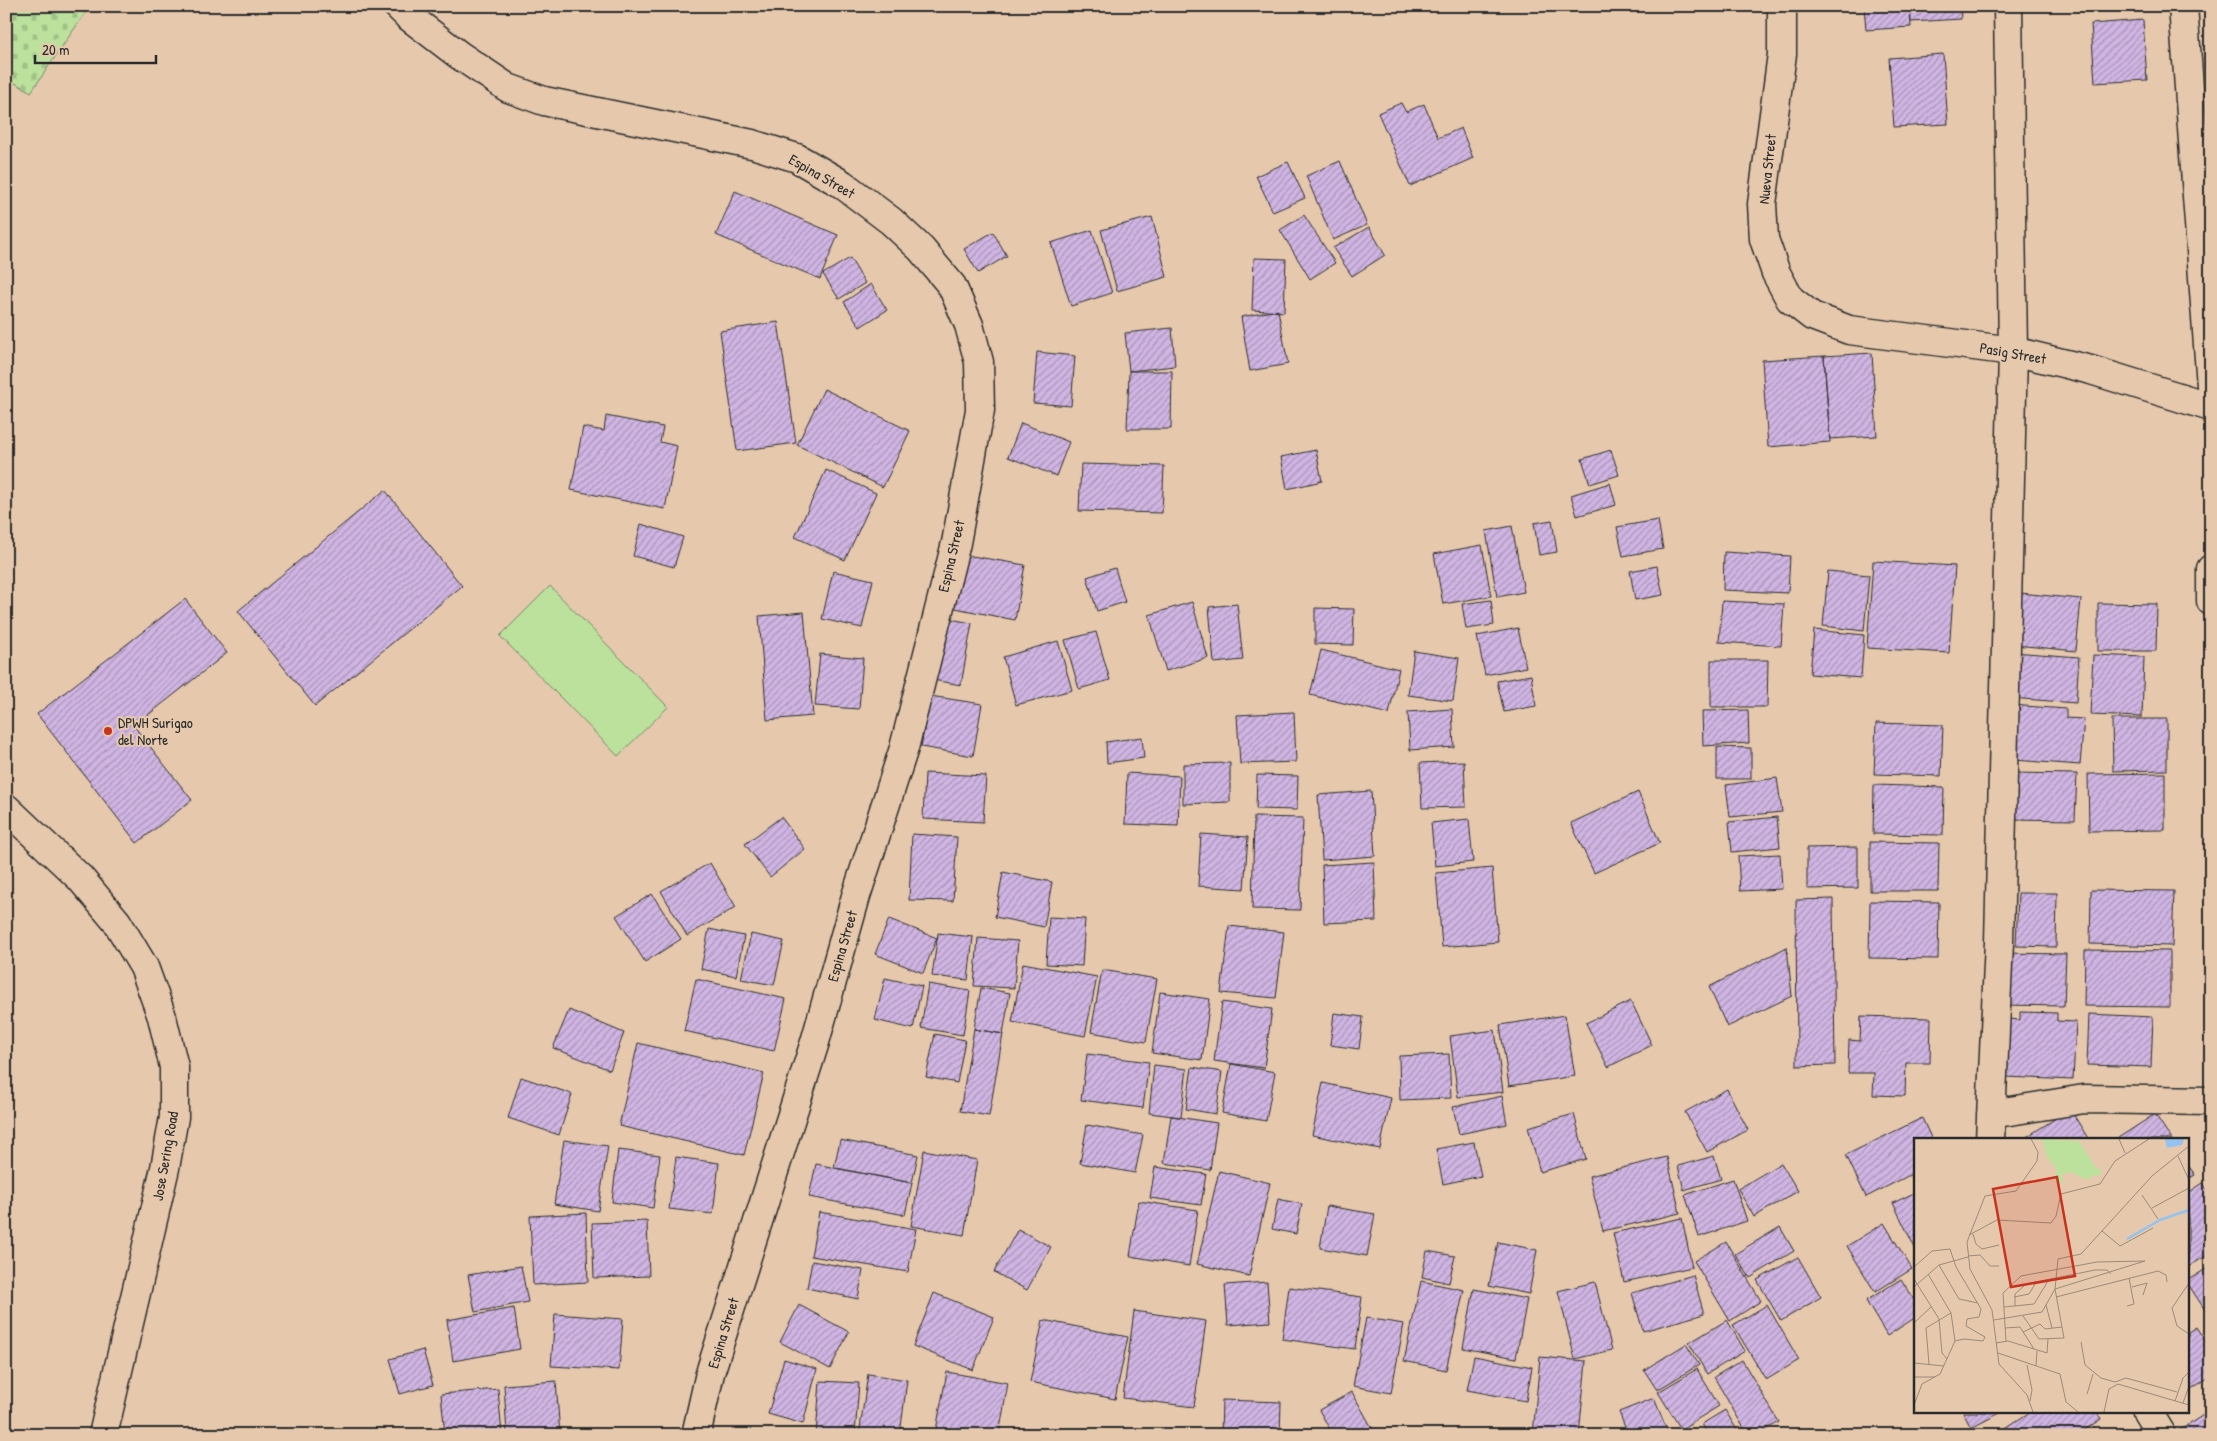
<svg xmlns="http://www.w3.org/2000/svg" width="2217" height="1441" font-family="'Patrick Hand',sans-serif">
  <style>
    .cemetery { fill: url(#cemetery-stones); stroke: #738664 }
    .park { fill: #bbe19d; stroke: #738664 }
    .building { fill: url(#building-hatch); stroke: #2b2b2b }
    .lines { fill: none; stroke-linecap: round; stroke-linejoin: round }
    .street-casing { stroke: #2b2b2b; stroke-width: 31 }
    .secondary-casing { stroke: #2b2b2b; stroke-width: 31 }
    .primary-casing { stroke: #2b2b2b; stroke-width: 31 }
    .street { stroke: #e6c9ad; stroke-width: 28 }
    .secondary { stroke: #e6c9ad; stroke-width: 28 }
    .primary { stroke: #e6c9ad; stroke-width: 28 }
    .poi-dot { fill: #c8321e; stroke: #e6c9ad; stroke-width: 2 }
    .labels { text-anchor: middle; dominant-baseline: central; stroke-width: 4; stroke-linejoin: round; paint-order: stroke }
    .street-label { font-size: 15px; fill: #2b2b2b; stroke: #e6c9ad }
    .poi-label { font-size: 15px; fill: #2b2b2b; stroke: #e6c9ad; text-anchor: start }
    .inset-river { fill: none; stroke: #93c3ee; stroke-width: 2.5 }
    .inset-road { fill: none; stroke: #9b8a79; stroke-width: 1 }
    .view { fill: #c8321e; fill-opacity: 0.15; stroke: #c8321e; stroke-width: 2.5 }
    .inset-edge { fill: none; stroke: #2b2b2b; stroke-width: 2.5 }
  </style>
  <defs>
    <pattern id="cemetery-stones" width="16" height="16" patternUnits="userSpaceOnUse" patternTransform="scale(1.25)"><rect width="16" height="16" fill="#bbe19d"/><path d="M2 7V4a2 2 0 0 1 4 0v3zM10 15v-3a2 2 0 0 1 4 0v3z" fill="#a1c187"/></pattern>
    <pattern id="building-hatch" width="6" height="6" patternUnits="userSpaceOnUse" patternTransform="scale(1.25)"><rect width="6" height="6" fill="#d0b5e3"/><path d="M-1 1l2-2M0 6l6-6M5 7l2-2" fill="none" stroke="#a993b8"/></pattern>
  </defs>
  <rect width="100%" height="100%" fill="#e6c9ad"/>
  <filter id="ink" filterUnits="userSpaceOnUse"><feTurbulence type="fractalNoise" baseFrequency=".02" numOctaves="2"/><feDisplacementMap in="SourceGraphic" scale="10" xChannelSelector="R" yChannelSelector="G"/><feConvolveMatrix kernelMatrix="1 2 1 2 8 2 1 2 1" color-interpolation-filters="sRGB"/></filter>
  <g filter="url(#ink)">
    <path class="cemetery" d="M6 6H90L31 92 6 78Z"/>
    <path class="park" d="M550 586 668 707 618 756 500 636Z"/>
    <path class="building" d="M1864 6H1910L1911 27 1866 30Z
      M1910 6H1960L1961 19 1911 22Z
      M2143 20 2147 80 2095 83 2091 24Z
      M1943 54 1948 124 1894 127 1889 58Z
      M1401 103 1406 112 1424 104 1438 138 1461 128 1473 158 1410 186 1378 113Z
      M2204 120H2211V163L2207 164Z
      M1340 161 1367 225 1333 240 1306 176Z
      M1288 162 1305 198 1273 212 1256 176Z
      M735 191 838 235 820 279 716 235Z
      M1304 215 1335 263 1310 279 1280 230Z
      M1152 217 1167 277 1117 291 1101 230Z
      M1369 227 1385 255 1352 276 1333 248Z
      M1092 230 1112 293 1071 306 1051 243Z
      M993 232 1007 256 978 273 964 249Z
      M850 258 865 283 839 299 823 274Z
      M1254 258 1286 259 1284 312 1252 310Z
      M871 284 887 310 860 327 844 302Z
      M1278 310 1288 364 1250 371 1241 317Z
      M778 322 796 443 737 451 720 331Z
      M1172 328 1175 366 1129 371 1125 333Z
      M1037 352 1075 356 1071 406 1033 403Z
      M1872 353 1877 436 1830 439 1824 356Z
      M1824 356 1830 442 1768 447 1762 360Z
      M1129 371H1172L1171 429H1127Z
      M824 389 910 431 883 487 797 445Z
      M606 416 663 427 660 442 677 446 665 509 571 490 583 427 604 431Z
      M1021 423 1069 442 1056 476 1008 457Z
      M1316 450 1322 481 1287 489 1281 457Z
      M1611 450 1619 475 1590 484 1582 459Z
      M1081 464 1164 466 1162 513 1079 511Z
      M826 470 876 493 845 560 795 537Z
      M1610 483 1616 505 1577 516 1571 495Z
      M385 490 462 586 315 706 238 611Z
      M1552 520 1557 552 1539 555 1534 523Z
      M1658 520 1663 549 1623 556 1617 527Z
      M641 524 683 537 674 567 633 556Z
      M1512 526 1524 592 1497 597 1486 531Z
      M1482 545 1491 596 1443 604 1434 554Z
      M1724 552 1790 556 1788 593 1723 590Z
      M954 553 1025 565 1015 620 945 606Z
      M1873 561 1955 566 1949 653 1867 648Z
      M1657 566 1663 595 1635 600 1630 571Z
      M1115 568 1125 602 1097 611 1087 577Z
      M833 571 873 580 862 628 822 619Z
      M1828 571 1869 575 1864 631 1823 626Z
      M2020 593 2081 599 2076 651 2015 645Z
      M185 599 227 653 134 726 192 800 137 843 37 714Z
      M1491 600 1494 625 1466 629 1462 604Z
      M1722 601 1784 604 1781 646 1719 642Z
      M1192 602 1208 658 1166 671 1149 615Z
      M2098 603 2157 604 2156 651H2098Z
      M1237 604 1243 660 1214 663 1209 607Z
      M1315 608 1354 609 1353 645 1315 644Z
      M804 612 813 716 767 720 759 616Z
      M939 617 972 623 961 685 927 679Z
      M1518 628 1526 667 1485 675 1477 636Z
      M1814 630 1864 635 1861 678 1810 674Z
      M1096 632 1110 680 1079 689 1065 640Z
      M1058 641 1072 690 1016 705 1003 657Z
      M1321 650 1399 669 1389 714 1310 695Z
      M1414 651 1459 658 1453 701 1408 695Z
      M2013 652 2079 657 2076 703 2010 698Z
      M820 654 863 658 859 709 815 706Z
      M2093 655 2144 657 2142 717 2090 715Z
      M1711 660H1768L1767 707H1711Z
      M1531 675 1536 706 1504 712 1497 681Z
      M930 696 982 704 973 756 921 747Z
      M2011 705 2066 709V718L2084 719 2080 765 2014 760Z
      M1452 709 1454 747 1410 750 1408 712Z
      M1748 710 1749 743 1703 746 1702 711Z
      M1294 712 1296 762 1240 764 1237 715Z
      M2112 719H2167V770L2113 771Z
      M1876 723 1943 725 1941 776 1874 774Z
      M1142 737 1144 758 1107 763 1106 742Z
      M1717 747 1751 748V779H1717Z
      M1464 761 1466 807 1422 808 1420 763Z
      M1230 763V802L1183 804V764Z
      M925 773 986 776 983 822 923 819Z
      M1127 773 1180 776 1178 826 1125 824Z
      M2011 773 2077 774 2075 820 2009 819Z
      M2165 773V830L2089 831 2088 774Z
      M1257 775 1298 776 1297 810 1256 809Z
      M1777 778 1782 812 1730 817 1726 785Z
      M1874 785 1944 787 1943 835 1873 834Z
      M1371 791 1375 856 1322 860 1318 795Z
      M1638 792 1660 843 1594 873 1571 823Z
      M781 817 805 849 770 877 745 844Z
      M1254 817 1303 818 1300 910 1252 909Z
      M1777 817 1780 847 1732 852 1729 822Z
      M1469 819 1473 862 1435 866 1431 823Z
      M912 834 957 837 953 901 909 900Z
      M1201 834 1248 837 1244 889 1198 886Z
      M1870 842 1939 843 1938 891H1870Z
      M1858 847V888L1807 889V848Z
      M1780 854 1782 889 1740 891 1738 856Z
      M1374 862 1376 921 1324 923 1322 865Z
      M710 863 736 907 687 936 661 891Z
      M1492 868 1498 942 1442 947 1436 873Z
      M1003 872 1052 882 1044 927 995 917Z
      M2091 890 2174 891 2172 946 2090 944Z
      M2018 893H2057L2056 947 2016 946Z
      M652 894 681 939 645 962 616 916Z
      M1833 899 1835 1065 1797 1066 1796 900Z
      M1870 901 1939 902 1938 959 1869 958Z
      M1049 917 1085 919 1082 966 1046 964Z
      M889 919 937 938 923 973 875 954Z
      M1229 926 1284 932 1276 998 1221 993Z
      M709 929 744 936 736 976 701 969Z
      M938 933 973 937 968 980 932 976Z
      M751 934 784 941 774 985 741 979Z
      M978 938 1018 941 1014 988 974 986Z
      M1787 947 1792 996 1727 1027 1709 987Z
      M2085 950 2170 951V1007L2084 1006Z
      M2004 953 2066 954 2064 1006 2003 1005Z
      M1023 963 1097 977 1085 1036 1012 1022Z
      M1102 970 1157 979 1146 1042 1091 1032Z
      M885 978 922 986 913 1029 875 1020Z
      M696 979 786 999 774 1051 684 1031Z
      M928 984 970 991 963 1035 921 1028Z
      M981 988 1010 993 1003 1034 974 1029Z
      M1160 992 1210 999 1202 1060 1152 1053Z
      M1631 1001 1652 1045 1608 1067 1586 1023Z
      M1222 1002 1272 1009 1264 1068 1214 1061Z
      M569 1010 624 1033 610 1070 553 1048Z
      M2020 1012 2057 1013V1021L2076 1022 2073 1080 2006 1077 2009 1019 2020 1020Z
      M1334 1013 1363 1017 1359 1049 1330 1045Z
      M2089 1014 2153 1017 2151 1067 2087 1065Z
      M1565 1015 1575 1076 1509 1086 1500 1025Z
      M1861 1016 1931 1018 1930 1063H1906L1905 1096 1873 1095 1874 1073H1848L1849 1040 1860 1041Z
      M974 1029 1003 1034 989 1116 960 1111Z
      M1495 1030 1503 1092 1458 1097 1450 1036Z
      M935 1034 965 1040 957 1083 926 1077Z
      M638 1043 764 1073 744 1155 619 1126Z
      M1087 1054 1149 1062 1143 1108 1081 1100Z
      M1449 1054 1451 1098 1400 1100 1399 1056Z
      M1231 1064 1275 1072 1266 1121 1222 1113Z
      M1154 1065 1187 1069 1181 1117 1149 1113Z
      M1192 1067 1222 1072 1216 1114 1186 1109Z
      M521 1077 572 1094 559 1135 508 1118Z
      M1323 1083 1391 1098 1380 1149 1312 1135Z
      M1727 1089 1748 1130 1707 1152 1685 1112Z
      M1502 1096 1507 1124 1459 1134 1453 1107Z
      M2070 1109 2089 1140H2022Z
      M1574 1114 1586 1159 1540 1172 1528 1127Z
      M2155 1114 2172 1140H2115Z
      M1171 1116 1217 1123 1210 1170 1164 1163Z
      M1922 1118 1932 1140H1916V1172L1866 1197 1846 1155Z
      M1087 1125 1143 1135 1135 1173 1080 1163Z
      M564 1140 608 1146 598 1211 554 1204Z
      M840 1140 918 1155 912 1183 834 1168Z
      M1474 1142 1481 1176 1443 1184 1436 1149Z
      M618 1150 660 1155 653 1208 612 1202Z
      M924 1150 977 1160 964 1235 911 1226Z
      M1714 1156 1721 1179 1684 1190 1678 1166Z
      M676 1157 719 1163 713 1214 669 1209Z
      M1667 1157 1680 1213 1603 1231 1589 1176Z
      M1781 1163 1798 1191 1754 1217 1738 1189Z
      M816 1164 912 1183 905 1215 809 1197Z
      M2188 1165 2195 1175 2188 1179Z
      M1155 1167 1206 1174 1201 1205 1150 1198Z
      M1219 1171 1270 1183 1249 1276 1197 1264Z
      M1733 1179 1747 1221 1699 1237 1685 1195Z
      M2203 1183 2211 1196V1253L2188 1267V1193Z
      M1916 1192V1250L1893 1203Z
      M1278 1199 1302 1204 1296 1234 1272 1229Z
      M1139 1201 1198 1210 1189 1266 1130 1256Z
      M1327 1206 1375 1214 1367 1256 1320 1248Z
      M819 1212 916 1229 908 1272 811 1256Z
      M586 1213 588 1282 533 1285 530 1216Z
      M1682 1218 1692 1267 1624 1282 1613 1233Z
      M647 1221 649 1276 594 1278 592 1223Z
      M1884 1223 1912 1269 1875 1292 1847 1246Z
      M1780 1227 1794 1251 1750 1278 1735 1254Z
      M1018 1229 1051 1247 1027 1290 994 1272Z
      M1498 1242 1537 1250 1529 1294 1489 1286Z
      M1726 1242 1761 1301 1730 1321 1694 1261Z
      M1427 1251 1455 1256 1449 1283 1422 1277Z
      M1798 1257 1821 1297 1781 1321 1757 1280Z
      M812 1261 863 1270 858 1299 807 1288Z
      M521 1266 528 1302 475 1312 468 1275Z
      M2211 1266V1307L2205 1310 2188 1284V1280Z
      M1693 1275 1704 1314 1643 1331 1632 1293Z
      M1901 1279 1916 1303V1317L1887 1336 1866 1301Z
      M1421 1281 1464 1290 1446 1370 1404 1361Z
      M1267 1282 1270 1322 1228 1325 1225 1285Z
      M1595 1282 1612 1350 1575 1359 1558 1291Z
      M1289 1287 1362 1297 1355 1349 1282 1339Z
      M1474 1289 1527 1299 1516 1358 1463 1348Z
      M934 1293 994 1317 973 1370 913 1346Z
      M799 1305 849 1332 830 1369 780 1342Z
      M1767 1305 1799 1360 1766 1380 1733 1325Z
      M514 1308 520 1349 453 1361 447 1320Z
      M1134 1311 1206 1321 1194 1407 1123 1398Z
      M555 1314 623 1319 619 1370 551 1366Z
      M1366 1318 1404 1324 1391 1393 1353 1386Z
      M1043 1320 1128 1337 1115 1399 1030 1382Z
      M1727 1320 1745 1351 1707 1374 1689 1343Z
      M2196 1327 2211 1350V1376L2188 1391V1332Z
      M1686 1344 1699 1365 1657 1390 1644 1370Z
      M423 1350 433 1385 400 1394 390 1359Z
      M1474 1356 1532 1367 1526 1401 1467 1390Z
      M1540 1357 1586 1361 1579 1435H1533Z
      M784 1359 817 1369 803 1424 768 1414Z
      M1742 1360 1779 1422 1758 1435H1748L1714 1377Z
      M1697 1369 1719 1406 1681 1429 1658 1392Z
      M947 1372 1008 1383 999 1435H935Z
      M868 1374 907 1380 900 1435H859Z
      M556 1381 560 1435H507L504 1385Z
      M820 1381 859 1383 855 1435H816Z
      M498 1389 502 1435H445L441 1394Z
      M1352 1392 1376 1435H1333L1319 1410Z
      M1654 1398 1669 1435H1628L1619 1412Z
      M1222 1400 1281 1402 1280 1435H1221Z
      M1725 1410 1740 1435H1708L1702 1424Z
      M2211 1410V1435H2174V1434Z
      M1963 1412H2002L1971 1428Z
      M2030 1412H2097L2101 1419 2077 1435H1995Z"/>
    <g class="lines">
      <defs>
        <path id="street" d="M1782 6V54L1762 204 1764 239 1776 273 1790 299 1812 316 1849 330 2013 351 2091 370 2211 407
          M2183 6 2211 386
          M2211 569V601
          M1991 1114 2084 1099 2210 1101
          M1990 1140 1999 942 2013 351 2008 6
          M2147 1412 2161 1435"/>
        <path id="secondary" d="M6 808 80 878 117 922 144 967 162 1017 174 1067V1117L165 1168 103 1435"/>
        <path id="primary" d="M398 6 408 16 459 55 508 88 544 101 752 144 797 158 842 184 891 221 921 249 952 286 969 325 979 362 980 410 956 543 904 748 856 896 815 1042 710 1373 696 1435"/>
      </defs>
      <use href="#street" class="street-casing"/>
      <use href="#secondary" class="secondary-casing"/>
      <use href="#primary" class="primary-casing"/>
      <use href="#street" class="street"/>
      <use href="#secondary" class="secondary"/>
      <use href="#primary" class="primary"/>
    </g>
  </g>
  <circle class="poi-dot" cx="108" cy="731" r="5"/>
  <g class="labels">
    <g class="street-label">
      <text transform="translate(1767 169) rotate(-84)">Nueva Street</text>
      <text transform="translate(822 176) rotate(30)">Espina Street</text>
      <text transform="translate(2013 353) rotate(10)">Pasig Street</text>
      <text transform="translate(951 556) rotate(-77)">Espina Street</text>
      <text transform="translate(842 946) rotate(-74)">Espina Street</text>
      <text transform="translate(165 1156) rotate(-80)">Jose Sering Road</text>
      <text transform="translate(723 1333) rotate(-73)">Espina Street</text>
    </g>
    <g class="poi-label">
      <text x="118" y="722">DPWH Surigao<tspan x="118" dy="17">del Norte</tspan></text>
    </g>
  </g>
  <g transform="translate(1914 1138)">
    <rect width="275" height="275" fill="#e6c9ad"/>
    <path d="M128 1 165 3 182 30 188 32 185 38 179 37 173 42 157 34 148 36 149 46 140 42 143 32 133 19Z" fill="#bbe19d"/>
    <path d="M251 1H270L268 7 253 10Z" fill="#93c3ee"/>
    <path class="inset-river" d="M213 101 246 82 275 72"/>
    <path class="inset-road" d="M117 1 124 14 123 23 102 53 71 58 53 104 56 131 78 172 85 226 113 257 119 274M205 1 211 15M264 18 275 42M228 57 244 81M238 70 275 50M188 93 206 108 239 90M59 96 62 106 68 111 85 107M55 97 83 82 137 85 142 78 147 56 186 46 201 23 235 1M54 118 66 117 76 128H85M25 127 45 161 64 165M0 129 18 113 36 111 42 129 67 171 65 179 53 181 52 188 71 199 69 203 50 201 41 203M0 141 25 181 28 215 33 221M275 145 258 170 263 188 275 196M0 149 25 127 54 119M218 149 233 145 229 157M100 159 115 156 121 146M142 159 244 133 252 137 253 144M132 167 138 190M101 168V156L112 146 181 132H193L197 136M213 168 220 166 215 140M90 169 120 166 134 143M80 182 128 174 141 151 144 121 167 116 238 38 275 8M0 185 17 169M91 190 106 189 120 211M109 194 126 186 131 191 148 189M92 203 89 155 107 138 183 124 231 123 141 151 150 200 125 201 109 178M167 204 171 227 187 240 201 244 212 240 263 254M82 205 94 203 133 215 134 201M84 215 146 236 152 264 164 274M0 225 30 228M15 226 12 190 37 175M113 227 118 252 116 263M122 228 123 213M0 239H21M173 256 179 236M261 263 269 240 275 234M269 265 275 248M0 267 8 246 26 236 41 203 37 175 14 136M190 274 195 251 204 246 275 267"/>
    <path class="view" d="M143 39 161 138 97 149 79 51Z"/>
    <rect width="275" height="275" class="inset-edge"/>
  </g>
  <rect width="2217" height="1441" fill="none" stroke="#e6c9ad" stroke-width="25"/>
  <rect x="12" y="12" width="2192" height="1416" fill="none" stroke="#2b2b2b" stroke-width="2" filter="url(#ink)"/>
  <path d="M35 55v8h121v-8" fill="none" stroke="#2b2b2b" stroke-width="2.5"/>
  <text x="42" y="55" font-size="15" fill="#2b2b2b" stroke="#e6c9ad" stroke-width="4" paint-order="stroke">20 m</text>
</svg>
